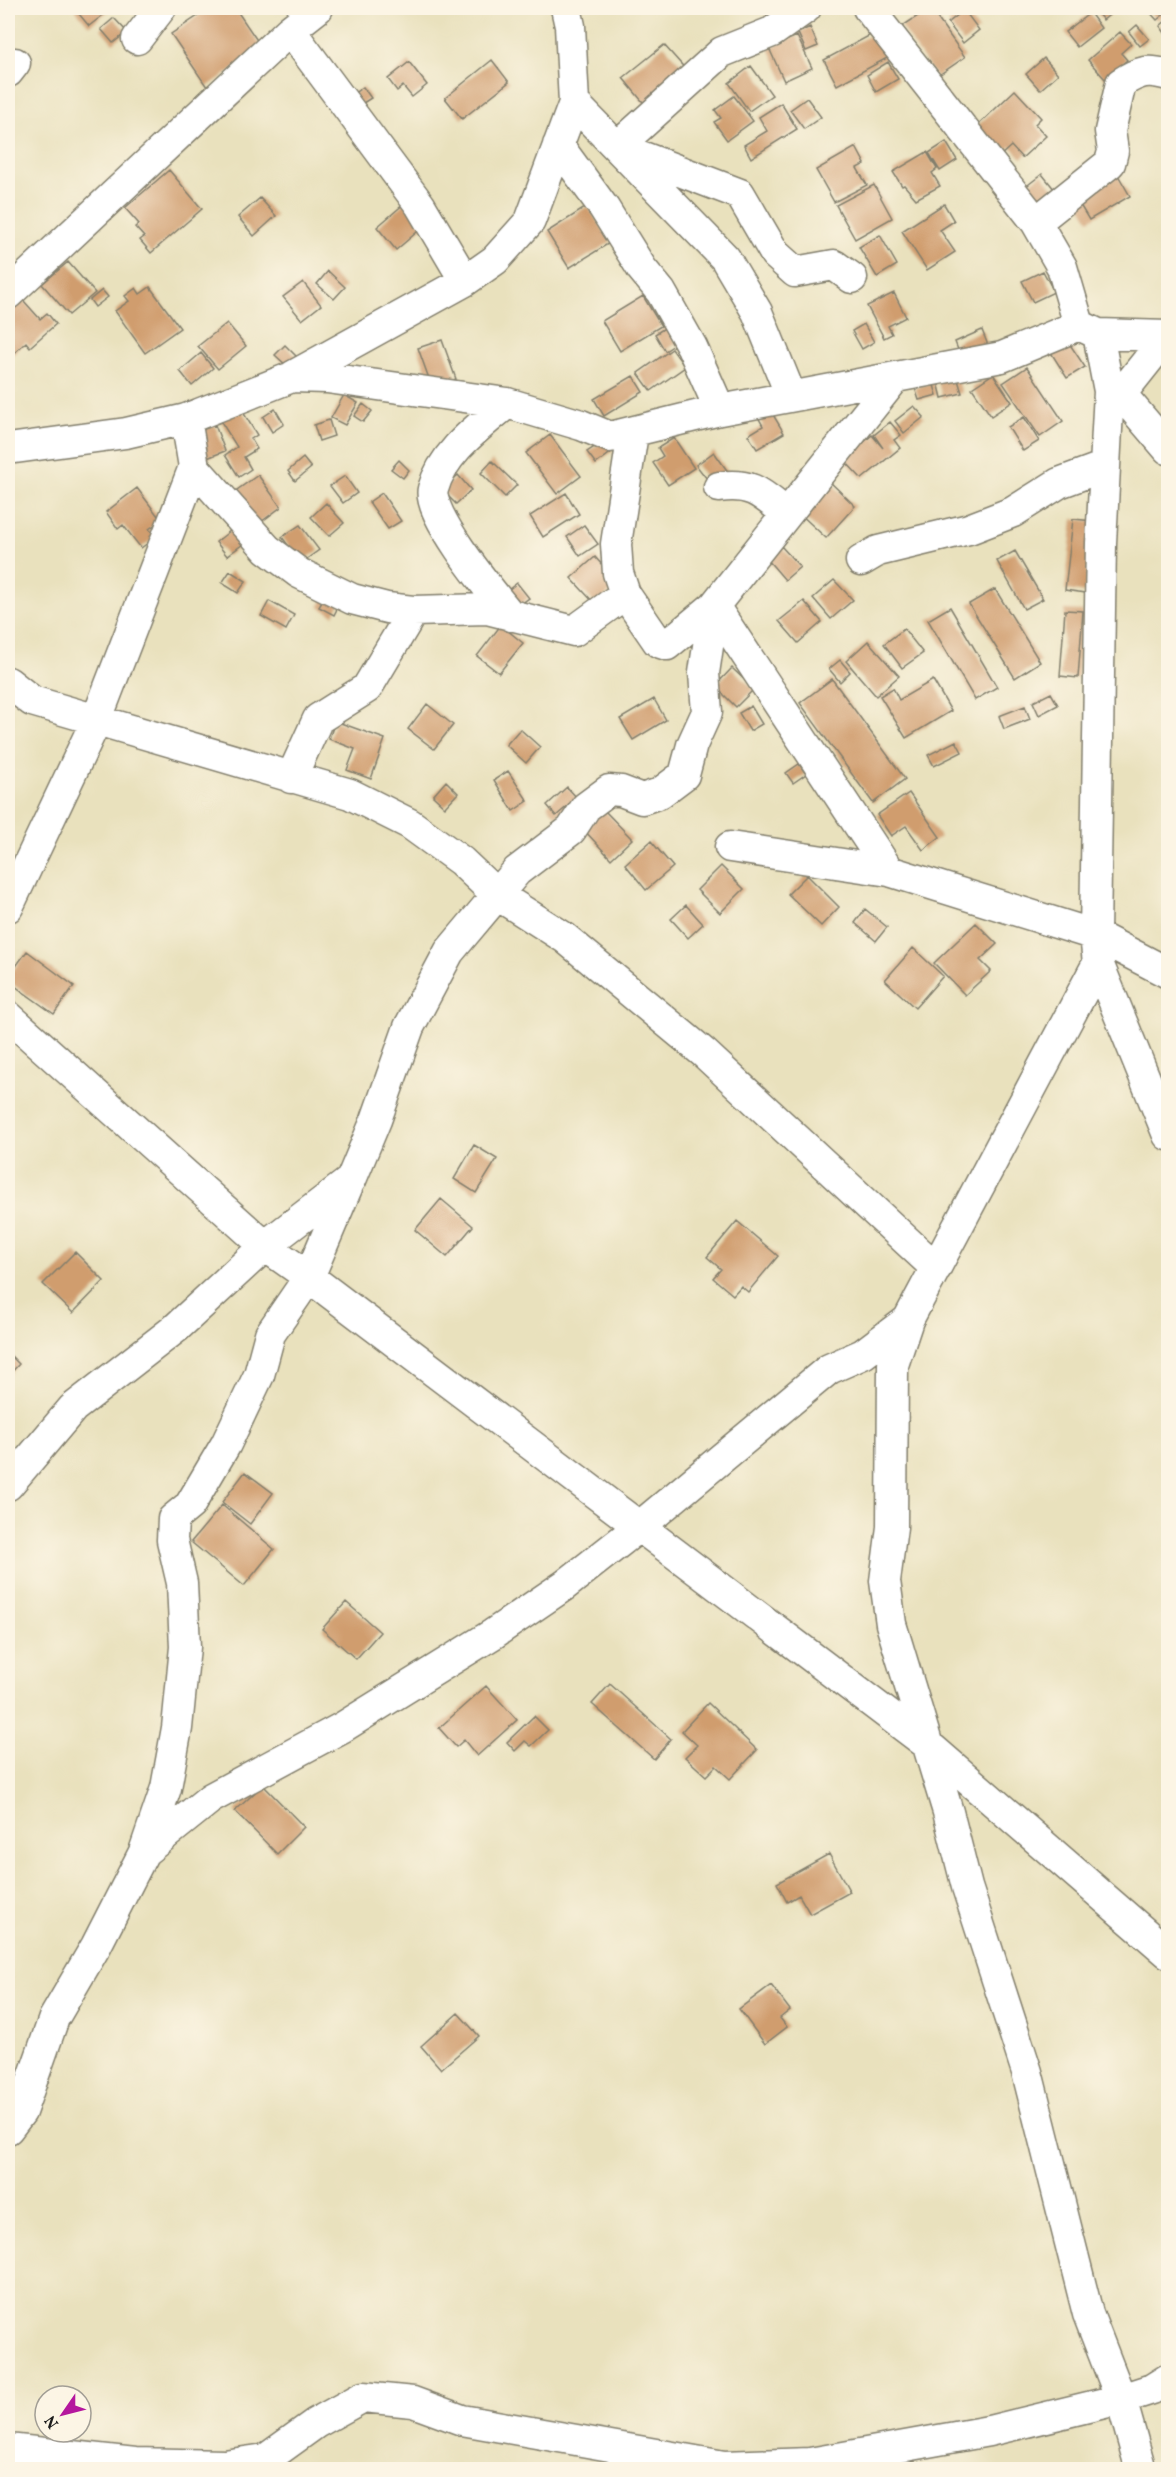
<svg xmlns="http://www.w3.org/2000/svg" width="1176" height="2477" font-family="Vollkorn,serif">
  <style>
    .building { fill: #d09d6e }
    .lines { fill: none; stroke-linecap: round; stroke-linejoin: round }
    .street-casing { stroke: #827e6c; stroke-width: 33 }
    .street { stroke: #fff; stroke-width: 30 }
  </style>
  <rect width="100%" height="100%" fill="#fcf5e5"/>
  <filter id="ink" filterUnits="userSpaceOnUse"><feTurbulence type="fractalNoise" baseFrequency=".0167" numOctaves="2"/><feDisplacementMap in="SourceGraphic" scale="12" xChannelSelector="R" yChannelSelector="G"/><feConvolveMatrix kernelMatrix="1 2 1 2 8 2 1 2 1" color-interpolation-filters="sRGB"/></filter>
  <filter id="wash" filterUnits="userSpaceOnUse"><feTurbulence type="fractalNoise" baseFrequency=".008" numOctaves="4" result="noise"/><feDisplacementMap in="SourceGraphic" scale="24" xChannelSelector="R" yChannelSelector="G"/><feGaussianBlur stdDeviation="1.35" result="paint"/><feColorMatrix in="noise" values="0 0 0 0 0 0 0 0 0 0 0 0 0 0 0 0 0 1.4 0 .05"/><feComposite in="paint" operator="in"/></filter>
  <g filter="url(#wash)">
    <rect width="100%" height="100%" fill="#e9e1bd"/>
    <g id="blocks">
      <path class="building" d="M74 8H112L89 26Z
        M210 8H235L263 49 207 87 171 34Z
        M769 8H788L770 20 764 11Z
        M930 8 965 57 936 77 901 27Z
        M1093 8H1118L1103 20Z
        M1146 8H1168V11L1157 20Z
        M964 10 979 30 963 43 948 23Z
        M1090 13 1101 28 1077 47 1065 32Z
        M114 18 127 32 113 43 101 29Z
        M1168 19V37L1160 26Z
        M1137 25 1149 39 1140 46 1129 32Z
        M810 27 818 46 806 51 798 33Z
        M876 32 889 57 837 85 824 60Z
        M1120 32 1131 44 1121 53 1127 60 1105 79 1088 60Z
        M797 36 812 68 784 81 769 48Z
        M664 45 689 73 647 107 623 78Z
        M1044 58 1058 74 1040 90 1026 74Z
        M492 60 509 82 462 119 445 98Z
        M409 62 427 85 412 97 403 86 397 91 388 79Z
        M888 62 898 79 876 92 867 75Z
        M751 66 772 95 749 111 729 83Z
        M363 87 371 98 360 105 353 94Z
        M1015 90 1041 118 1035 124 1046 136 1022 158 1011 146 999 157 974 129Z
        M734 96 753 121 727 140 714 122 721 118 715 110Z
        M807 98 821 117 804 129 790 110Z
        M781 103 797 129 751 158 744 145 767 131 759 117Z
        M946 142 957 160 940 171 929 153Z
        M856 147 865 164 857 168 867 185 834 202 816 170Z
        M927 152 937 169 932 173 940 186 916 199 904 185 902 186 893 172Z
        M169 170 202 209 151 253 140 240 144 237 135 227 139 224 125 208Z
        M1042 174 1059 195 1041 209 1024 188Z
        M1118 175 1130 196 1089 220 1077 200Z
        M874 185 892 218 855 239 836 205Z
        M260 198 276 216 254 236 238 217Z
        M405 203 424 226 396 250 377 227Z
        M944 204 954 221 940 230 955 252 927 270 902 231Z
        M588 206 611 242 569 268 547 232Z
        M880 235 897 265 877 277 859 247Z
        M68 262 95 293 69 315 42 284Z
        M328 271 345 287 334 299 317 284Z
        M1043 271 1054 292 1033 302 1022 281Z
        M303 282 321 305 302 320 283 297Z
        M150 287 180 328 145 353 115 311 129 301 125 296 136 288 140 294Z
        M102 290 108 297 95 307 90 300Z
        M15 291 40 319 47 313 56 324 30 347 26 342 8 359V297Z
        M894 293 906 317 888 326 892 334 884 338 867 306Z
        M643 296 661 326 620 351 602 321Z
        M227 323 246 346 218 369 198 346Z
        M864 324 874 342 862 349 852 331Z
        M666 327 677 343 665 351 655 334Z
        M982 330 989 348 962 360 955 342Z
        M442 340 456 379 432 387 418 348Z
        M1067 340 1085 367 1067 378 1050 351Z
        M285 345 298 358 288 367 275 355Z
        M672 349 685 367 651 391 638 373Z
        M201 353 213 368 192 386 180 371Z
        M1027 367 1063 421 1040 437 1003 383Z
        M956 373 962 393 942 398 937 378Z
        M993 374 1012 402 991 416 972 388Z
        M633 376 643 392 604 416 594 399Z
        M933 382 937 395 919 400 915 388Z
        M344 395 358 403 345 425 331 418Z
        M363 404 372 411 363 422 354 416Z
        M914 406 924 417 904 433 895 421Z
        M240 407 257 435 251 439 257 449 244 457 251 469 239 477 225 455 237 447 220 420Z
        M769 408 784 433 757 449 748 435 763 426 757 415Z
        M275 409 284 424 272 432 263 417Z
        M1024 417 1039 441 1023 451 1008 427Z
        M329 420 334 436 319 441 314 425Z
        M890 422 901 435 894 440 900 448 862 479 844 460 872 435 883 448 874 435Z
        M215 425 225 451 202 460 192 434Z
        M550 435 581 476 557 494 526 453Z
        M674 438 694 468 668 485 653 463 663 456 658 448Z
        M605 440 613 451 596 464 587 452Z
        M714 452 731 476 714 488 696 465Z
        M303 458 311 468 295 481 288 471Z
        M399 460 409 470 403 478 391 469Z
        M492 461 517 485 505 497 481 473Z
        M258 475 281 507 253 528 230 495Z
        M458 475 471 490 456 504 442 490Z
        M345 476 357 493 343 503 330 486Z
        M828 480 855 506 826 538 798 512Z
        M137 488 161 520 149 529 156 537 141 548 123 525 118 529 106 512Z
        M382 493 401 521 388 529 369 502Z
        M566 493 579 514 543 537 530 516Z
        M326 503 344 523 329 536 311 517Z
        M1073 519 1093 521 1085 593 1065 590Z
        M240 523 251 538 227 556 216 542Z
        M300 525 319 550 301 563 282 537Z
        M584 525 598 544 580 556 567 537Z
        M781 546 800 567 785 580 767 559Z
        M1015 551 1043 599 1024 609 997 561Z
        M595 557 619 584 596 605 571 578Z
        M230 571 246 581 238 593 222 583Z
        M834 580 853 600 831 619 813 598Z
        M517 583 529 598 514 609 503 594Z
        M995 589 1040 662 1015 678 969 604Z
        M326 595 340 603 334 615 319 607Z
        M269 601 294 615 286 630 261 616Z
        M804 601 822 622 798 643 779 621Z
        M950 607 997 687 975 700 928 620Z
        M1065 610 1083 611 1078 678 1060 676Z
        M501 625 523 643 499 673 477 656Z
        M904 629 923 653 902 668 884 644Z
        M868 641 899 676 876 696 846 661Z
        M840 660 850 672 840 682 829 669Z
        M732 668 754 689 736 707 715 686Z
        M832 679 905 779 873 803 800 703Z
        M933 680 951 711 906 738 880 696 893 688 899 700Z
        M1051 693 1058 705 1039 715 1033 702Z
        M654 699 666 720 633 740 620 719Z
        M427 704 453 725 434 749 408 729Z
        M751 706 762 724 750 731 739 713Z
        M1025 706 1030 719 1004 729 999 716Z
        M335 721 385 739 371 779 347 770 355 749 329 739Z
        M520 729 540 747 526 763 506 745Z
        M956 741 962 752 934 766 928 755Z
        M799 764 806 774 793 783 786 773Z
        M508 771 528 801 513 811 494 780Z
        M446 781 458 793 445 807 433 796Z
        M567 787 577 798 556 816 547 805Z
        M909 793 940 837 923 850 906 826 891 836 877 815Z
        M604 810 632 839 611 859 584 830Z
        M651 841 673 867 646 890 625 864Z
        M721 866 744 889 720 913 697 890Z
        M807 875 839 907 821 926 788 894Z
        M686 905 703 924 688 938 671 919Z
        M865 909 887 927 876 941 855 923Z
        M976 923 997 944 980 960 991 971 965 995 934 963Z
        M913 948 943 976 915 1008 885 980Z
        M27 951 74 986 54 1014 8 981V977Z
        M474 1145 497 1159 476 1193 454 1179Z
        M441 1199 473 1226 447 1257 415 1230Z
        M737 1221 778 1256 748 1292 741 1286 733 1295 713 1278 721 1269 707 1257Z
        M75 1252 104 1281 73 1313 43 1284Z
        M8 1353 19 1364 8 1376Z
        M245 1472 273 1493 250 1524 222 1502Z
        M222 1505 274 1549 244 1586 191 1542Z
        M346 1602 380 1632 356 1659 322 1629Z
        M610 1684 671 1739 654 1759 592 1704Z
        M486 1686 517 1720 477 1756 464 1740 456 1747 439 1728Z
        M708 1703 757 1750 730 1779 716 1766 706 1776 685 1757 697 1745 682 1731Z
        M534 1716 548 1730 531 1746 525 1741 515 1751 507 1742Z
        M263 1785 304 1827 277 1854 235 1811Z
        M829 1854 850 1892 810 1914 799 1895 787 1902 777 1883Z
        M771 1985 790 2010 780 2018 787 2027 765 2044 739 2009Z
        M458 2013 479 2036 441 2069 421 2046Z"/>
    </g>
  </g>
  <g filter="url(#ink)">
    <use href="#blocks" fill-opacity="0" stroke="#827e6c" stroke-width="1.5"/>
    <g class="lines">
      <defs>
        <path id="street" d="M806 8 772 32 722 52 617 147 740 194 775 254 795 272 834 265 852 278
          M868 8 1036 222 1062 267 1079 325 1098 334 1109 391 1101 543 1095 935 1098 963 1168 1135
          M290 30 420 205 465 281
          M137 39 161 8
          M8 72 15 63
          M574 103 725 258 757 312 791 396
          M558 145 604 208 642 269 661 292 692 347 720 410
          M1036 222 1110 163 1113 151 1110 131 1121 83C1139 71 1148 69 1168 75
          M8 294 290 30 318 8
          M1098 334 1168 336
          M293 376 465 281 495 260 530 221 574 103 570 26 566 8
          M1109 391 1121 394 1168 449
          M1121 394 1168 335
          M507 403C479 427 443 452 433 489 426 514 494 595 511 616
          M186 419 194 467 267 549 299 573 352 599 387 608 413 611 487 609 574 631 625 594
          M633 433 616 544 618 573 625 594 658 642 667 645 714 606 895 378
          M8 449 126 433 186 419 292 377 327 378 507 403 581 425 610 437 720 410 1002 357 1079 325
          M719 487C752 482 762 494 787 514
          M861 561 878 551 969 529 1013 512 1059 483 1105 466
          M8 682 32 701 350 794 410 824 461 861 496 894 565 938 704 1053 936 1268
          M291 778 318 719 367 688 413 611
          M730 847 889 871 1095 935 1168 973
          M8 907 96 721 194 467
          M1098 963 908 1320 893 1365 892 1527 885 1581 891 1624 948 1812 967 1887 1027 2072 1088 2314 1121 2399 1141 2470
          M8 1016 265 1246 309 1277 927 1744 1168 1953
          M8 1485 73 1408 176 1328 265 1246 351 1180 376 1120 409 1027 449 952 517 871 571 830 586 807 609 790 621 791 642 799 660 793 684 775 692 745 707 712 704 673 714 606 889 871
          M144 1852 211 1798 343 1727 493 1634 565 1585 639 1527 829 1369 863 1354 908 1320
          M8 2129 21 2112 54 2018 96 1946 144 1852 166 1788 177 1728 185 1647 182 1583 172 1540 173 1519 190 1505 226 1444 259 1375 270 1334 309 1277 349 1183
          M8 2449 135 2463 224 2465 266 2459 316 2423 363 2397 413 2402 462 2420 724 2466 810 2463 989 2431 1121 2399 1152 2389 1168 2379"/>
      </defs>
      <use href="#street" class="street-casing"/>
      <use href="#street" class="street"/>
    </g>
  </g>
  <rect width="1176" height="2477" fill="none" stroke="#fcf5e5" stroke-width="30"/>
  <g transform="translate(63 2414) rotate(235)"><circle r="28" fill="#fcf5e5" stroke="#a29e95" stroke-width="1.5"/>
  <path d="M0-4.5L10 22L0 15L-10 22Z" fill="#b5179e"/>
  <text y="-9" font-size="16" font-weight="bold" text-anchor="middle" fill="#1c1c1c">N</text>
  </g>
</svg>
